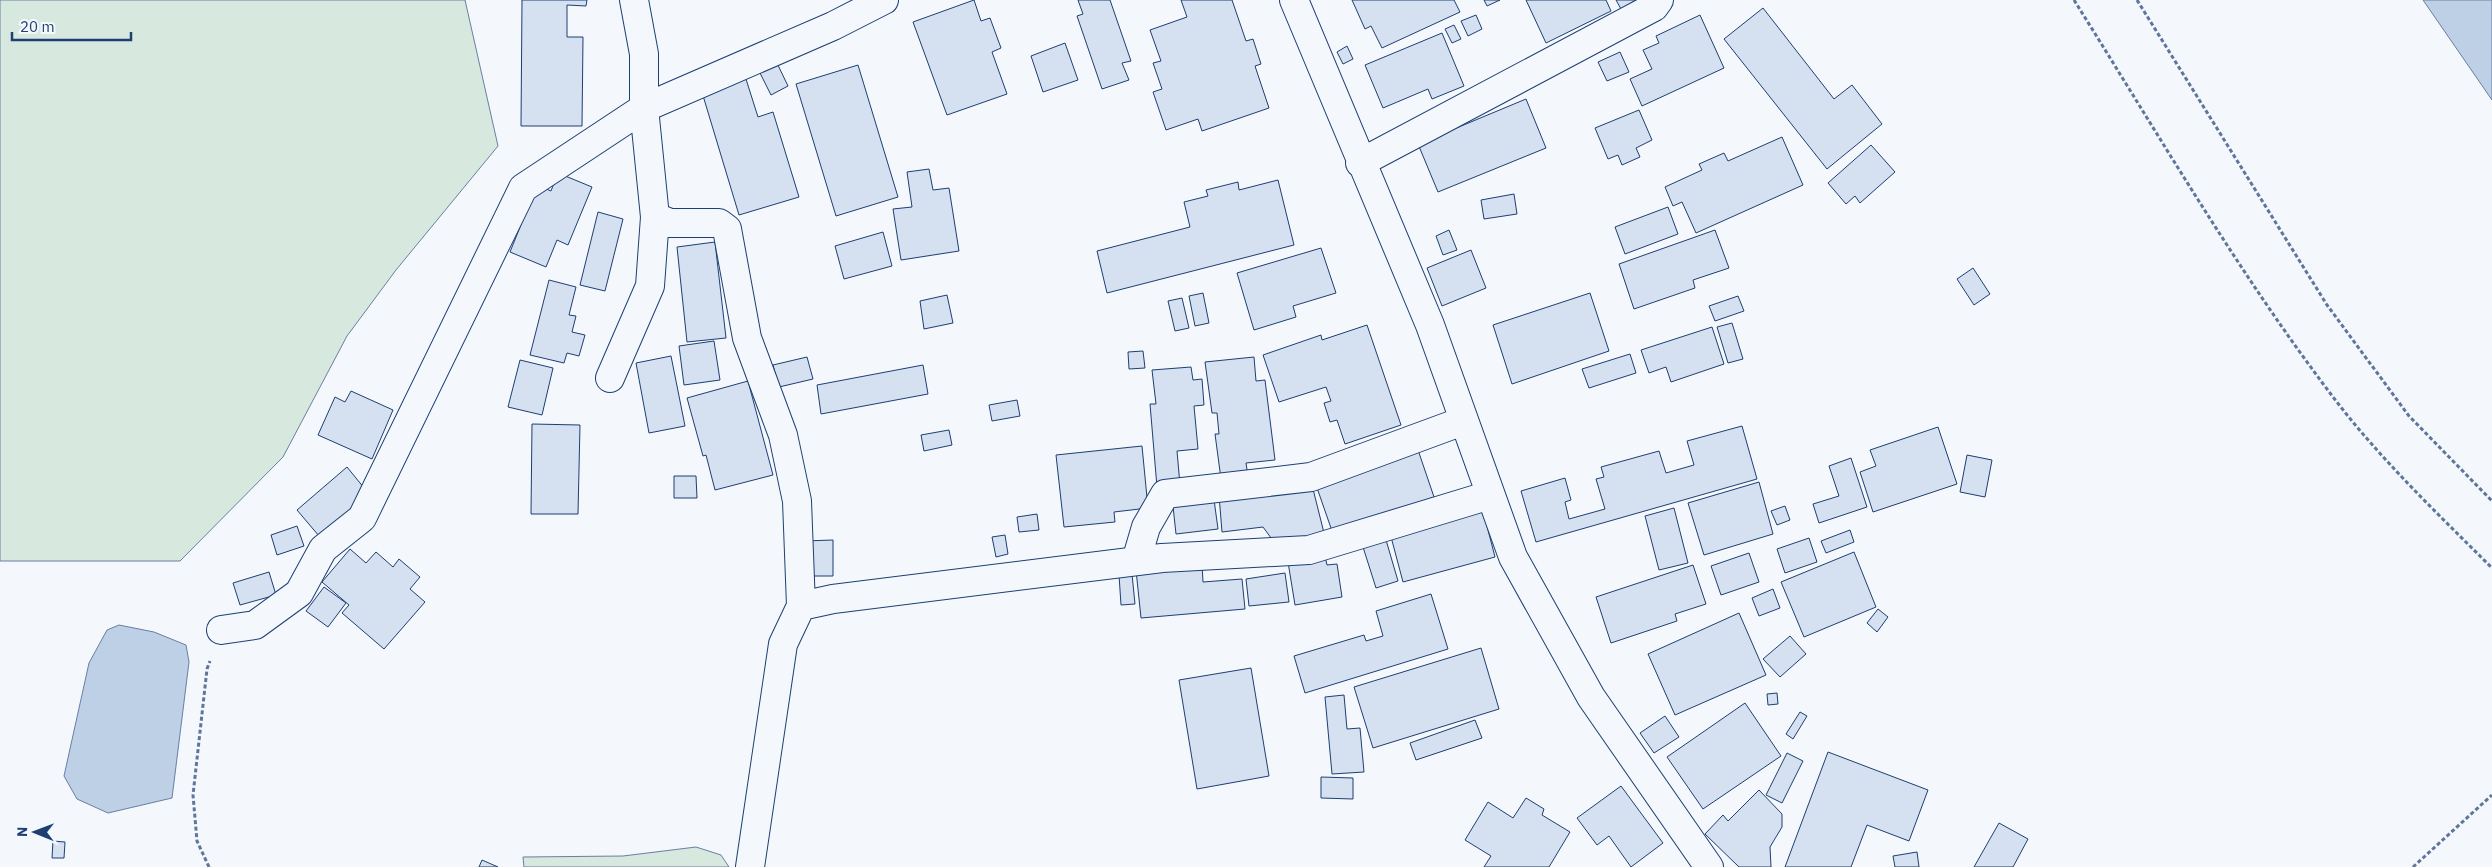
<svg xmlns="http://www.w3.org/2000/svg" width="2492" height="867" font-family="'IBM Plex Sans',sans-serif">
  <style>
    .green { fill: #d7e8df; stroke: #687fa3 }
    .water { fill: #bed0e5; stroke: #687fa3 }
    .building { fill: #d5e0f0; stroke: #1d3f73 }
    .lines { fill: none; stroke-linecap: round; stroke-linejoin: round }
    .minor-casing { stroke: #1d3f73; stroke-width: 30 }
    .path { stroke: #5e769c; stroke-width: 3; stroke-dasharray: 4 2.5; stroke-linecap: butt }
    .minor { stroke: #f4f7fb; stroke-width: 28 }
  </style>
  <rect width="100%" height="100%" fill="#f4f7fb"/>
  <path class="green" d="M0 0H465L498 146 396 270 347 336 283 457 180 561H0Z
    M696 847 721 855 729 867H524L523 857 623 856Z"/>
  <path class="water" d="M2423 0H2492V100Z
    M119 625 154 632 186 645 189 662 172 798 108 813 77 799 64 776 89 663 107 630Z"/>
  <path class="building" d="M522 0H587L586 6 567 5V37H583L582 126H521Z
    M974 0 981 21 990 18 1001 48 992 52 1007 94 947 115 913 22Z
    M1078 0H1110L1131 61 1122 63 1129 80 1102 89 1077 16 1083 14Z
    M1181 0H1232L1246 41 1253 39 1261 64 1255 66 1269 108 1202 131 1198 119 1166 130 1153 92 1162 89 1153 63 1161 61 1150 30 1187 17Z
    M1352 0H1454L1460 12 1382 48 1371 26 1365 29Z
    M1484 0H1500L1487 6Z
    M1526 0H1606L1611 11 1546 43Z
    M1616 0H1636L1621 9Z
    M1763 8 1834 99 1852 85 1882 124 1827 169 1724 39Z
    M1476 15 1482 29 1468 36 1461 21Z
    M1700 15 1724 68 1642 106 1630 79 1652 69 1643 50 1659 43 1656 36Z
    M1454 25 1461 39 1452 43 1445 29Z
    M1442 33 1464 86 1432 99 1428 89 1383 108 1365 65Z
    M1065 43 1078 80 1043 92 1031 56Z
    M1347 46 1353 59 1343 64 1337 52Z
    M1620 52 1629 72 1607 81 1598 62Z
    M776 61 788 86 771 95 759 71Z
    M858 65 898 197 836 216 796 84Z
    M745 76 758 117 773 112 799 197 739 215 701 89Z
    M1526 99 1546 148 1438 192 1418 144Z
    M1639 110 1652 140 1636 148 1640 157 1622 165 1618 155 1608 159 1595 128Z
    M1782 137 1803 185 1696 233 1682 202 1673 206 1665 187 1702 170 1699 164 1724 153 1728 161Z
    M1871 145 1895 172 1860 203 1855 196 1846 204 1828 183Z
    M929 169 933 190 949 188 959 251 901 260 893 209 912 207 907 172Z
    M558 173 592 187 568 245 557 240 546 267 510 252 537 185 551 191Z
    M1278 180 1294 245 1107 293 1097 251 1190 227 1184 202 1208 196 1206 190 1238 182 1239 190Z
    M1514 194 1517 214 1484 219 1481 200Z
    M1668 207 1678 234 1625 254 1615 227Z
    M598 212 623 219 605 291 580 285Z
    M1449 230 1457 250 1443 255 1436 236Z
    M1715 230 1729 268 1693 280 1695 288 1634 309 1619 264Z
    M883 232 892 266 844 279 835 246Z
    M715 242 726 338 687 342 677 247Z
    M1321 248 1336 293 1293 306 1296 317 1254 330 1237 273Z
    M1471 250 1486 288 1442 306 1427 268Z
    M1973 268 1990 294 1974 305 1957 279Z
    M549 280 576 287 569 315 576 316 572 332 585 335 579 356 567 353 564 363 530 355Z
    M1203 293 1209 323 1195 326 1189 296Z
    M1590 293 1609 351 1512 384 1493 325Z
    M947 295 953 323 924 329 920 301Z
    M1738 296 1744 311 1715 321 1709 306Z
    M1182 298 1189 328 1175 331 1168 301Z
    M1732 323 1743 359 1728 363 1717 327Z
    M1367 325 1401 425 1345 444 1337 420 1330 422 1324 403 1331 401 1326 387 1279 402 1263 355 1321 335 1322 340Z
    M1712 327 1724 364 1671 382 1666 367 1649 373 1641 350Z
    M714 341 720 380 684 385 679 346Z
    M1143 351 1145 368 1129 369 1128 352Z
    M1630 354 1636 373 1589 388 1582 369Z
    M671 356 685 426 649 433 636 363Z
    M807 357 813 379 779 387 773 365Z
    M1254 357 1256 381 1265 380 1275 460 1246 463 1248 476 1221 479 1215 434H1219L1217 413H1212L1205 362Z
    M520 360 553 368 542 415 508 407Z
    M923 365 928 394 821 414 817 385Z
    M1191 367 1193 380 1202 379 1204 405 1194 406 1198 449 1177 451 1180 485 1157 487 1150 404H1156L1152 370Z
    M748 381 773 475 715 490 706 455 703 456 687 398Z
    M351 391 393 410 372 459 318 435 335 397 345 402Z
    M1017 400 1020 416 992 421 989 405Z
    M532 424 580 425 578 514H531Z
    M1742 426 1757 479 1536 542 1521 491 1565 478 1571 500 1565 502 1569 519 1605 509 1596 479 1604 477 1601 467 1659 451 1666 473 1694 465 1687 441Z
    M1938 427 1957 484 1873 512 1860 472 1876 466 1870 450Z
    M949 430 952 445 924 451 921 435Z
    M1142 446 1148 508 1114 512 1115 522 1064 527 1056 455Z
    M1417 447 1434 497 1332 531 1315 482Z
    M1967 455 1992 460 1985 497 1960 492Z
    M1851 458 1867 507 1819 523 1813 504 1839 496 1829 466Z
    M347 467 369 494 319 536 297 510Z
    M674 476H696L697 498H674Z
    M1759 482 1773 534 1704 555 1688 503Z
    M1312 485 1324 533 1274 542 1263 527 1222 532 1219 495Z
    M1213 492 1218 529 1176 534 1172 497Z
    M1481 503 1495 557 1403 582 1390 533Z
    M1785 506 1790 520 1777 525 1771 511Z
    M1674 508 1688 563 1659 570 1645 516Z
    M1037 514 1039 530 1019 532 1017 517Z
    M297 526 304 546 277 555 271 535Z
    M1850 530 1854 542 1826 553 1821 541Z
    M1005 535 1008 554 996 557 992 537Z
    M1809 538 1817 562 1785 573 1777 549Z
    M833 540V576H805L804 541Z
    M1386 540 1398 581 1376 588 1363 547Z
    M350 549 366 563 376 552 393 567 399 559 420 577 410 589 425 602 384 649 342 613 349 605 322 582Z
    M1854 552 1876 607 1804 637 1781 582Z
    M1749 553 1759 582 1721 595 1711 566Z
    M1325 556 1327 565 1337 564 1342 597 1295 605 1288 562Z
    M1202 564 1203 582 1242 579 1245 609 1141 618 1136 570Z
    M1693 565 1706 604 1675 614 1677 621 1611 643 1596 597Z
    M269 572 276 595 240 605 233 583Z
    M1285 573 1289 602 1249 606 1246 579Z
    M1132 574 1135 604 1121 605 1119 575Z
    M324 587 346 603 328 627 306 611Z
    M1773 589 1780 608 1759 616 1752 598Z
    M1431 594 1448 649 1305 693 1294 656 1364 635 1366 641 1383 636 1376 611Z
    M1878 609 1888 617 1877 632 1867 623Z
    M1739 613 1766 675 1675 715 1648 654Z
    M1790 636 1806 654 1780 677 1763 659Z
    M1481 648 1499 709 1373 748 1354 687Z
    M1251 668 1269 776 1197 789 1179 680Z
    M1777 693 1778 704 1768 705 1767 694Z
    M1344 695 1347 729 1360 728 1364 772 1332 774 1325 697Z
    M1745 703 1781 756 1703 809 1667 757Z
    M1800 712 1807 716 1793 739 1786 734Z
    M1665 716 1679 737 1654 753 1640 733Z
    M1475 720 1482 738 1416 760 1410 743Z
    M1828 752 1928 790 1909 841 1867 825 1851 867H1785Z
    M1787 753 1803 761 1782 803 1766 795Z
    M1321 777 1353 778V799L1321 798Z
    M1621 786 1663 843 1631 867 1609 836 1597 845 1577 818Z
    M1759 790 1782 814V827L1770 847 1771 867H1739L1705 834 1723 815 1728 821Z
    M1526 798 1544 809 1542 815 1570 832 1549 867H1484L1491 856 1465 840 1488 802 1513 818Z
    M1999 823 2028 839 2013 867H1974Z
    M53 841 65 842 64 858H52Z
    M1917 852 1919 867H1895L1893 856Z
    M482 860 498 867H479Z"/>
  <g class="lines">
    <defs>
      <path id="minor" d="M1294 0 1430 325 1513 557 1591 697 1709 867
        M1360 163 1654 7 1659 0
        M655 217 670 223H719L727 229 747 338 783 435 797 501 801 606
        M610 378 650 286 655 217 644 108V54L634 0
        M1136 561 1146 527 1165 494 1311 477 1463 421
        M221 630 255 625 299 593 323 549 362 518 523 188 644 108 833 26 884 0
        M750 867 783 644 801 606 833 599 1162 558 1309 550 1490 495"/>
    </defs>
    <use href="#minor" class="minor-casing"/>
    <path class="path" d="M2074 0C2157 132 2236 269 2330 393 2378 457 2436 512 2492 568
      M2137 0 2327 305 2409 416 2492 501
      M209 867 197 841 193 795 207 669 210 661
      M2413 867 2492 795"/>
    <use href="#minor" class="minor"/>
  </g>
  <g transform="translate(35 832) rotate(271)" stroke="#f4f7fb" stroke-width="4" paint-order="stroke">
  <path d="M0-4L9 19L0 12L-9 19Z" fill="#1d3f73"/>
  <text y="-8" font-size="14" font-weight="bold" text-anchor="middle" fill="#1d3f73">N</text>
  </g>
  <path d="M12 32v8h119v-8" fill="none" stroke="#1d3f73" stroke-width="2.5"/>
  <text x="20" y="32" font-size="15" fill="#1d3f73" stroke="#f4f7fb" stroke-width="4" paint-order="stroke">20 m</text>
</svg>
